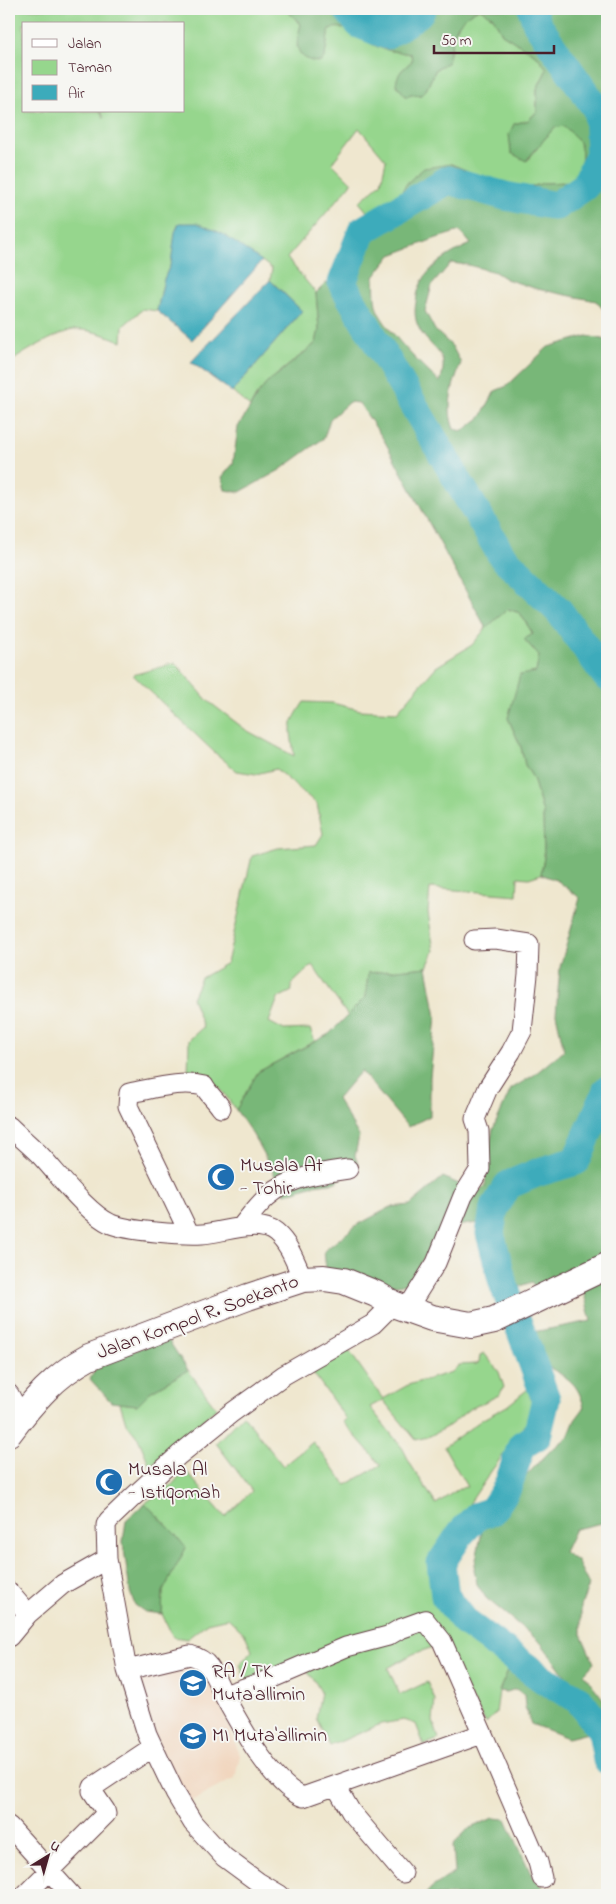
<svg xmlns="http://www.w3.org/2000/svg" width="616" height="1904" font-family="'Indie Flower',sans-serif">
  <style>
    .built { fill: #f1d5bd }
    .green { fill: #96d68d; stroke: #707a5c; fill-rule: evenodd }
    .forest { fill: #78b778; stroke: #616b52; fill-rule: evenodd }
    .water { fill: #3cabbb; stroke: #436573 }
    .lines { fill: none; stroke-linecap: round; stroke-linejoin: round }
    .river { stroke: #3cabbb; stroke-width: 29 }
    .street-casing { stroke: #633d44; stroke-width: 21 }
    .secondary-casing { stroke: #633d44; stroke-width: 28 }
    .street { stroke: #fff; stroke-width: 19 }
    .secondary { stroke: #fff; stroke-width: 26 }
    .labels { text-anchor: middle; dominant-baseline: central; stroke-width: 4; stroke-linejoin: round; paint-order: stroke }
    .poi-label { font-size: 20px; fill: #4a1f2b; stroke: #f6f6f2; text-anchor: start }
    .street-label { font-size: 20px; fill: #4a1f2b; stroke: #f6f6f2 }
  </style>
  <rect width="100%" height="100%" fill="#f6f6f2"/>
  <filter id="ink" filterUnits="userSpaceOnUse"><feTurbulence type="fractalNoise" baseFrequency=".02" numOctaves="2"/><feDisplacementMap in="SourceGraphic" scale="10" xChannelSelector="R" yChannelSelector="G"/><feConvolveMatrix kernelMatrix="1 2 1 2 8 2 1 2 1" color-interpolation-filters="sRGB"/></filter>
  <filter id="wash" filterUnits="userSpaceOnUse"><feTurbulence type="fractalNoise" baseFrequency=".0096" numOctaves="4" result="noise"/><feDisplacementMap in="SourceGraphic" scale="20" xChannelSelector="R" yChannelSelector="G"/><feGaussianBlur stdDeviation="1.12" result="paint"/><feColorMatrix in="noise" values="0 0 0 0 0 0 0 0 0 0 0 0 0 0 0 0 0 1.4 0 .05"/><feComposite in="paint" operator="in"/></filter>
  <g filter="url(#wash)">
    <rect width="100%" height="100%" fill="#efe7cf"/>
    <path class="built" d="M185 1658 205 1665 213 1689 240 1755 235 1778 188 1803 160 1745 133 1671Z"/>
    <path class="green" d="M9 9H285L301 24 297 47 325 56 329 28C350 24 359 39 376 46 386 51 400 52 411 54L412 61 401 71 411 94 421 95 426 90 436 69 448 62C454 37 453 18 480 9L493 17 502 34 537 56 547 69 537 89V111L529 120 514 124 527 161 554 127 564 126C569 131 575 136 578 141 587 156 579 171 570 182L543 183 517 192 451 164 408 182 395 201 369 214 359 202 381 183 386 160 359 128 332 163 352 183 287 258 316 293 319 329 316 343 269 381 256 396 250 407 232 392 302 311 270 280 272 269 262 261 196 223 174 248 171 263 164 279 157 311 143 309 123 326 122 342C110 336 86 328 73 330 58 333 19 354 9 364ZM24 24H184V111H101L104 118 100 111H24Z
      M507 609 520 613 533 634 525 640 539 656 536 672 508 718 521 747 525 765 533 778 543 813 544 858 541 874 529 878 518 877 517 895 430 888 428 912 434 951 427 967 368 973 366 997 348 1016 312 965 291 985 292 991 278 998 269 1022 284 1030 310 1029 315 1041 258 1072 236 1110C219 1087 217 1078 186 1079L188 1074 189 1040 203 1027 192 998 201 978 227 963 252 856 278 848 316 845 323 834 317 804 276 769 256 774 237 771 214 752 133 675 175 663 208 701 246 730 294 756C291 726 286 729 304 702L332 703 360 710 397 712 436 667 472 645 486 628Z
      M347 1348 383 1399 408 1385 452 1372 459 1365 477 1364 479 1362 480 1355 484 1353 499 1372 504 1387 499 1395 468 1410 450 1425 430 1436 416 1440 383 1400 370 1407 403 1449 411 1465 436 1504 460 1488 467 1487 444 1447 483 1419 507 1406 528 1389 532 1403V1416L492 1470 461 1516 432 1571 434 1585 452 1627 509 1668 499 1691 496 1713 486 1723 439 1645 413 1654 388 1668 400 1695 427 1682 435 1700 433 1721 439 1739 424 1745 416 1724 404 1720 381 1724 330 1746 316 1718 321 1692 314 1680 297 1659 269 1676 245 1679 240 1664 252 1651 245 1634 228 1618 207 1623 187 1639 173 1637 162 1614 163 1591 185 1548 174 1533 145 1503 172 1485 185 1470 225 1517 252 1491 216 1443 243 1415 283 1466 313 1442 346 1485 381 1465 343 1422 346 1419 309 1367Z
      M188 1370 216 1408 170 1451 150 1466 138 1438 126 1423 120 1403 137 1405 150 1392Z"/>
    <path class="forest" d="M285 9H479C452 22 454 35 448 62L436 69 426 90 421 95 411 94 406 97 396 84C397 73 404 68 412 61L411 54C400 52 386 51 376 46 359 39 350 23 329 29L325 56 321 62C313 62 311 61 305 58 293 50 298 37 301 24Z
      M480 9H607V314L596 301 537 289 506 279 495 272 468 265 451 263 432 285 425 311 435 330 452 346 461 363C453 384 445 407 454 429L463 431 481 417 495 391 507 386 548 347 587 336 607 340V1522L575 1529 564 1552 577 1561 589 1585 581 1606V1634L594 1663 584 1674 607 1704V1710L595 1706 573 1686 541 1643 486 1598 477 1584 474 1569 482 1531 507 1501 518 1484 550 1451 568 1437 575 1420 584 1408C578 1378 562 1376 538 1361L533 1332 591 1321 582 1286 539 1296 532 1282 493 1295 487 1258 477 1223 444 1228 433 1243 408 1284 383 1286 326 1271 324 1251 357 1225 391 1207 410 1205 443 1177 477 1192 485 1187 488 1153 493 1129 511 1089 534 1075 564 1050 556 1014 560 967 580 898 558 881 541 874 544 858 543 813 533 778 525 765 521 747 508 718 520 675 536 672 539 656 524 639 533 634 520 613 508 609 486 628 384 440 359 403 349 402 330 419 324 438 280 470 240 492 225 490 222 477 233 464 238 427 257 396 266 384 316 343 319 329 316 293 326 283 333 287 355 230 369 214 395 201 408 182 424 168 451 164 517 192 543 183 570 182C579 171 587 156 578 141 575 136 569 131 564 126L554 128 526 161 511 153 509 134 514 124 529 120 537 111V89L547 69 537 56 502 34 493 17ZM460 231 471 244C444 256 419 271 416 302 414 313 415 322 421 332 434 352 450 352 440 382 425 370 379 323 376 305 374 296 375 286 374 277L391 255 437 238Z
      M427 967 436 1017 430 1077V1116L408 1127 361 1071 337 1099 359 1136 355 1156 358 1164 337 1182 314 1185 285 1194 253 1135 236 1110 258 1072 329 1034 366 997 368 973Z
      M167 1338 188 1370 150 1392 137 1405 111 1402 90 1379 98 1365Z
      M145 1503 174 1533 186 1548 163 1591 162 1614 145 1612 135 1605 130 1592 123 1542 126 1520Z
      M509 1668C542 1678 569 1705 588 1733L568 1738 531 1724 525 1707 524 1695 516 1689 507 1692 499 1691Z
      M493 1818 506 1819 531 1874 549 1895H425L431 1888 455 1872 453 1845 468 1829Z"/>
    <path class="water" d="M179 223H197L221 233 262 261 192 340 157 311 164 279 171 263 175 232Z
      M270 280 302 311 232 392 191 362Z"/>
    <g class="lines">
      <path class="river" d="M347 9 359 24 387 35 418 14 422 9
        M532 9 537 24 598 111 600 154 585 186 556 206 505 196 448 180 362 231 342 283 502 556 559 611 607 677
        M607 1090 576 1161 539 1172 508 1185 494 1209 490 1233 503 1283 546 1399 537 1436 522 1445 507 1488 492 1511 477 1516 461 1533 441 1563 445 1596 466 1623 543 1679 579 1700 602 1731 607 1760"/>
    </g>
  </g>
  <g filter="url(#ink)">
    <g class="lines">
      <defs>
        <path id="street" d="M9 1126C19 1136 30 1145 40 1155 58 1174 87 1213 111 1224 128 1231 183 1235 202 1234 223 1233 257 1218 276 1233 290 1245 296 1264 303 1279
          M241 1227C249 1217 257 1206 267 1197 290 1177 319 1173 348 1169
          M189 1233 128 1106 129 1093C153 1089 180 1080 204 1086 208 1094 216 1100 221 1108
          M407 1309 436 1263 463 1196 480 1169 479 1131 475 1119 488 1088 511 1052 522 1031 528 975 529 944 496 939 474 940
          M9 1394 21 1417
          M9 1592 28 1614
          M9 1637 28 1614 63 1584 107 1559
          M127 1670 190 1655C197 1657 204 1660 209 1667 215 1675 219 1685 223 1694 239 1723 272 1785 303 1797L476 1736 482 1732 442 1641 425 1620 400 1629 388 1636 346 1647 271 1679 224 1695
          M482 1732 538 1862 542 1878
          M336 1786 351 1812 403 1873
          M9 1826 71 1895
          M25 1895 106 1814 105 1810 92 1791 93 1787 153 1747
          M280 1895 258 1882 224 1857 193 1823 175 1793 162 1766 147 1734 127 1670 107 1559 106 1525 109 1520 134 1496 179 1455 230 1414 284 1375 373 1324 393 1304"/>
        <path id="secondary" d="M9 1433C32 1402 55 1375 89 1357L248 1297 303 1279 324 1278 344 1281 376 1294 393 1304 432 1318 471 1325 494 1320 607 1266"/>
      </defs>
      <use href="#street" class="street-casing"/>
      <use href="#secondary" class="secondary-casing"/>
      <use href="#street" class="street"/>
      <use href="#secondary" class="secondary"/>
    </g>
  </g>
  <defs>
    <symbol id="mosque-disc" viewBox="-11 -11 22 22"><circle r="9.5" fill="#1f6fb2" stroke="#f6f6f2"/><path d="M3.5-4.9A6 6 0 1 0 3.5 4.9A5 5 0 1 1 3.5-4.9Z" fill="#fff"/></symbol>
    <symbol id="school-disc" viewBox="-11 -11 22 22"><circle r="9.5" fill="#1f6fb2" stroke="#f6f6f2"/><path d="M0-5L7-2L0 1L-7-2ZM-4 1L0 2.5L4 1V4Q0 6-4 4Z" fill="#fff"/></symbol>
  </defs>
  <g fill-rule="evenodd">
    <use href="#mosque-disc" x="205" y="1161" width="32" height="32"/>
    <use href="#mosque-disc" x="93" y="1466" width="32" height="32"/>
    <use href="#school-disc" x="177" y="1667" width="32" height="32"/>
    <use href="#school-disc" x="177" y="1720" width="32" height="32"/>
  </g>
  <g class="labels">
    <g class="poi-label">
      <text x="240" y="1166">Musala At<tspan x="240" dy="23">- Tohir</tspan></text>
      <text x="128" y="1470">Musala Al<tspan x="128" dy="23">- Istiqomah</tspan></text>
      <text x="212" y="1672">RA / TK<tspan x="212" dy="23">Muta'allimin</tspan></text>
      <text x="212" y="1736">MI Muta'allimin</text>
    </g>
    <g class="street-label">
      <text transform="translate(198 1318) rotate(-20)">Jalan Kompol R. Soekanto</text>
    </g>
  </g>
  <rect width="616" height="1904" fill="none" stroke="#f6f6f2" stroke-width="30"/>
  <rect x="22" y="22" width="162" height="90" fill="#f6f6f2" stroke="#b1a0a2"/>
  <rect x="32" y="39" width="25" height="8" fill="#ffffff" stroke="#b1a0a2"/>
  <text x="68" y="48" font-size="15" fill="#4a1f2b">Jalan</text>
  <rect x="32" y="60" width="25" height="15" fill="#96d68d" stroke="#b1a0a2"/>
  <text x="68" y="72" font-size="15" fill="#4a1f2b">Taman</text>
  <rect x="32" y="85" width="25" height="15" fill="#3cabbb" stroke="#b1a0a2"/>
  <text x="68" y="98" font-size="15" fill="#4a1f2b">Air</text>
  <g transform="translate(48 1856) rotate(37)" stroke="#f6f6f2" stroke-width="4" paint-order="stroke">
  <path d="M0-4L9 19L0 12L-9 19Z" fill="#4a1f2b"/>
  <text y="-8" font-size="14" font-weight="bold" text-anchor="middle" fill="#4a1f2b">U</text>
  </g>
  <path d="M434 45v8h120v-8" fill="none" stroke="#4a1f2b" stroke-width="2.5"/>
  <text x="441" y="45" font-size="15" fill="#4a1f2b" stroke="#f6f6f2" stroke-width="4" paint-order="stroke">50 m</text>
</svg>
